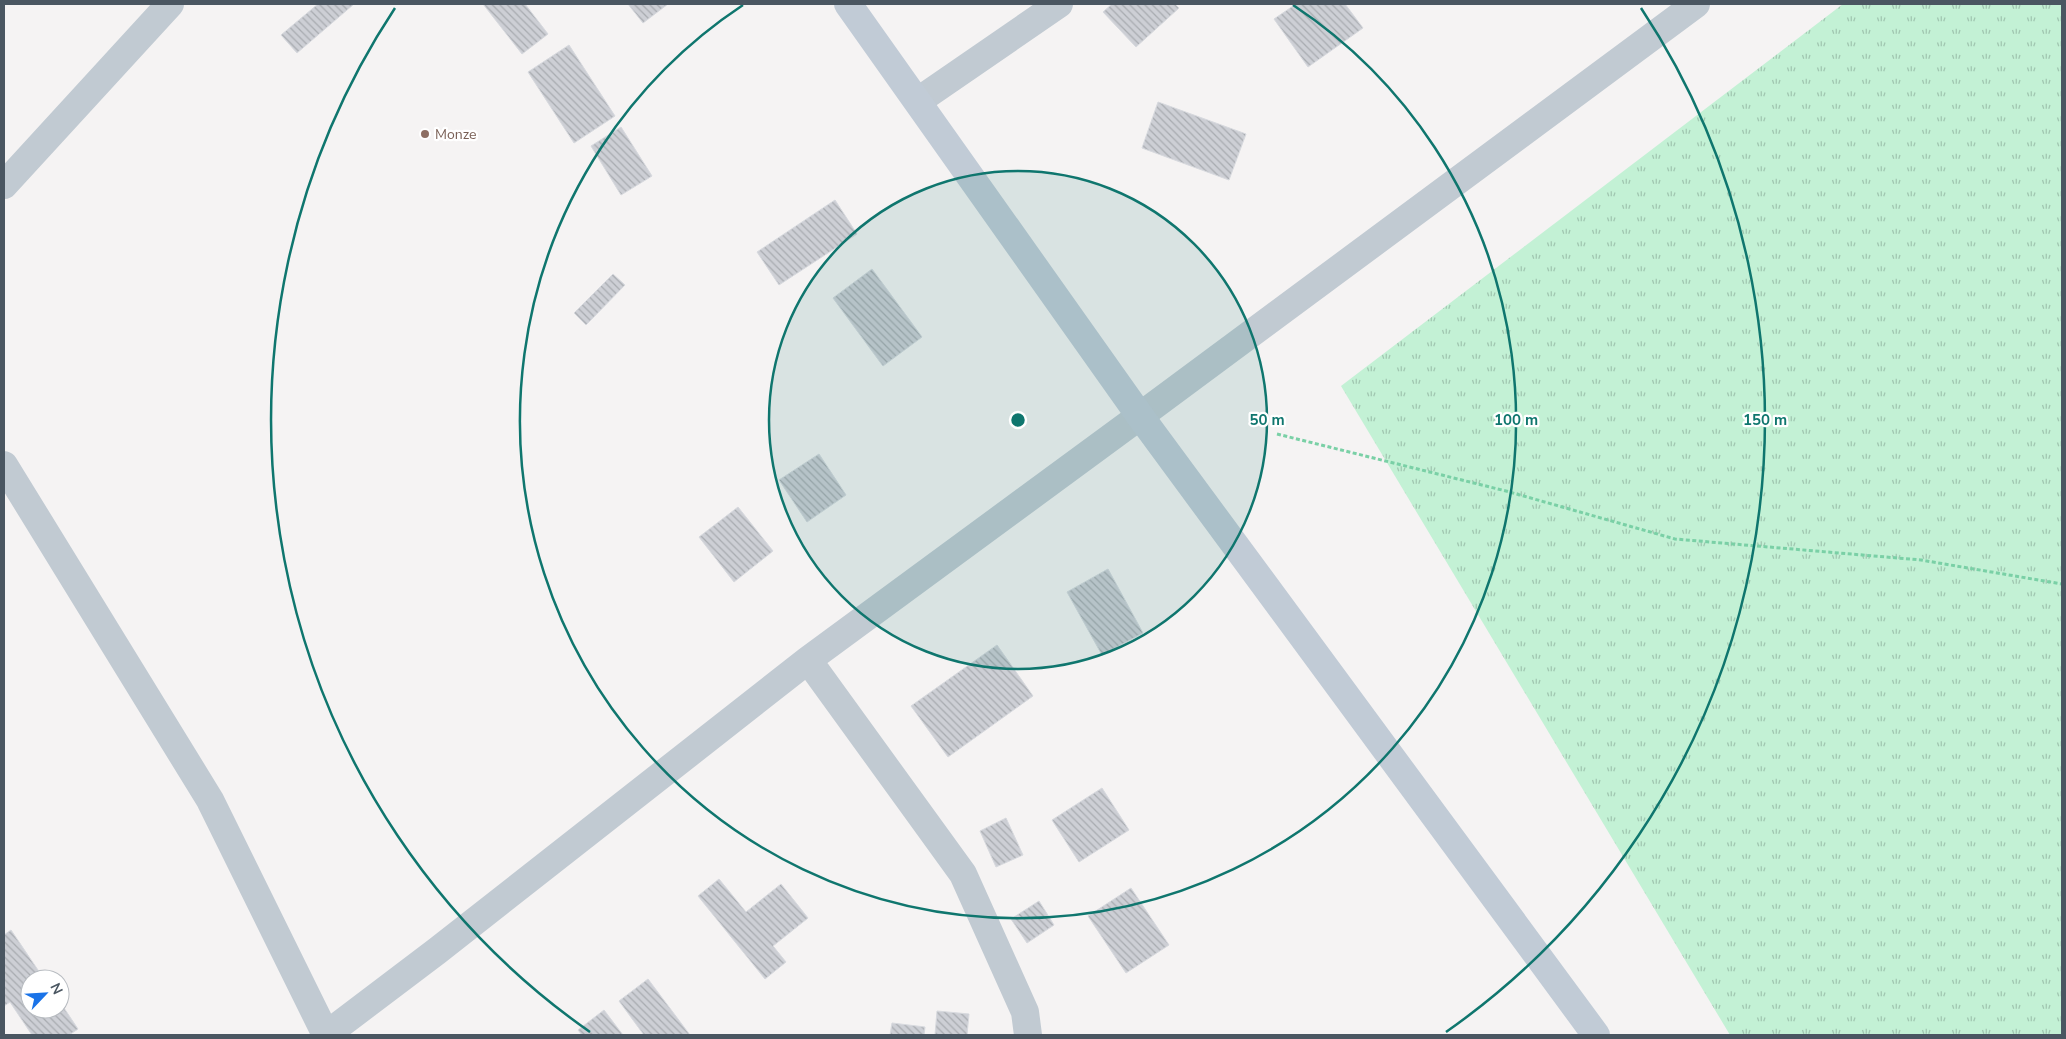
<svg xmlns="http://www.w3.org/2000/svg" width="2066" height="1039" font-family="'Nunito Sans',sans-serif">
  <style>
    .grass { fill: url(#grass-tufts) }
    .building { fill: url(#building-back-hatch); stroke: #d7d9de }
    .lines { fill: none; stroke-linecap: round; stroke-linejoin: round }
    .path { stroke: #7ad0a6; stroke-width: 3; stroke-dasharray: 4 2.5; stroke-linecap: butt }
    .street { stroke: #c1cad2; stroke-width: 28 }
    .secondary { stroke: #c1cbd6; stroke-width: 28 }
    .ring { fill: none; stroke: #0f766e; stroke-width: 2.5 }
    .education-dot { fill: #8d6e63; stroke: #fff; stroke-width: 2 }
    .labels { text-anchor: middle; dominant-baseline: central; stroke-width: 4.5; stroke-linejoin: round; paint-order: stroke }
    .education-label { font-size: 14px; fill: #785e54; stroke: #fff; text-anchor: start }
    .centre { fill: #0f766e; stroke: #fff; stroke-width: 2.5 }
    .ring-label { font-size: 15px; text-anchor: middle; font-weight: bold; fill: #0f766e; stroke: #fff; stroke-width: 4.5; stroke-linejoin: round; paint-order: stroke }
  </style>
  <defs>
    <pattern id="grass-tufts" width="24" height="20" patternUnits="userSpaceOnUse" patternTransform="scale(1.25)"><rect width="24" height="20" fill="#c3f1d5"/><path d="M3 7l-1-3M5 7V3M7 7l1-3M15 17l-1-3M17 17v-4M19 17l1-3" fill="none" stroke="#a0c6b0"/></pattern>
    <pattern id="building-back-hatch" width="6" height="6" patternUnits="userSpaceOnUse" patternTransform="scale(1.25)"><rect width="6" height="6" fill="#cdcfd5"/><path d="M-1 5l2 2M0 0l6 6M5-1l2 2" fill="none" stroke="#a8abb0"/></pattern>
  </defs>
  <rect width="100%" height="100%" fill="#f5f3f3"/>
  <path class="grass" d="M1843 4H2062V1035H1730L1341 386Z"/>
  <path class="building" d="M318 4H354L297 53 281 35Z
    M483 4H525L548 34 522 54Z
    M628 4H668L643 23Z
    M1112 4H1175L1179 8 1136 47 1103 12Z
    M1296 4H1345L1363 28 1308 67 1274 19Z
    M569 45 615 116 574 143 528 72Z
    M1158 102 1246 134 1229 180 1142 148Z
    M621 127 652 176 621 195 591 146Z
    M835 200 857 234 779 285 757 252Z
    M872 269 922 337 883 366 833 298Z
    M613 274 625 285 586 325 574 313Z
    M819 454 846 495 807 522 779 480Z
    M738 507 773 551 734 582 699 537Z
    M1108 569 1143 633 1102 655 1067 592Z
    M997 645 1033 696 948 757 911 706Z
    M1102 788 1129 830 1079 862 1052 820Z
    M1006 818 1023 855 996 867 980 831Z
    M719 879 746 912 781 884 808 918 773 946 786 962 765 979 698 896Z
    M1131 888 1169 945 1126 973 1088 916Z
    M1039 901 1054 925 1027 943 1011 919Z
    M11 930 44 979H30V1009H60V1002L78 1029 69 1035H32L10 1002 4 1006V935Z
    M648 979 690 1035H644L619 1001Z
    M604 1010 623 1035H582L578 1030Z
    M937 1011 969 1014 967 1035H935Z
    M892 1023 925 1027 924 1035H890Z"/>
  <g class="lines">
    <path class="path" d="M1277 434 1506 491 1675 539 1921 560 2062 584"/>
    <path class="street" d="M918 101 1059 4
      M4 185 170 4
      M4 465 210 800 326 1035
      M808 660 963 874 1025 1012 1028 1035
      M326 1035 437 951 808 660 1140 416 1696 4"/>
    <path class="secondary" d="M848 4 1140 416 1596 1035"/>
  </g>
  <circle cx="1018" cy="420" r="249" fill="#0f766e" fill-opacity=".12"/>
  <g class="ring">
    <circle cx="1018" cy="420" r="249"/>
    <path d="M1293 5A498 498 0 1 1 743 5"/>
    <path d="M590 1032A747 747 0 0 1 395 8M1641 8A747 747 0 0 1 1446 1032"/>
  </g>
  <circle class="education-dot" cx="425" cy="134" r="5"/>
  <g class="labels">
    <g class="education-label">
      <text x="435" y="134">Monze</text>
    </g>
  </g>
  <circle cx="1018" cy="420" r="8" class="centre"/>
  <g class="ring-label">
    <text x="1267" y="425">50 m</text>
    <text x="1516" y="425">100 m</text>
    <text x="1765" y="425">150 m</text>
  </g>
  <rect width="2066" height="1039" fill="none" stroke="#4a5661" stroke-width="10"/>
  <g transform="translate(45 994) rotate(65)"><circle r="24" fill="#ffffff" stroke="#b7bbc0"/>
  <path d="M0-4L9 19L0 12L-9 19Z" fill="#1a73e8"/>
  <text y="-8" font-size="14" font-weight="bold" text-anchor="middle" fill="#4a5661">N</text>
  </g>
</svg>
